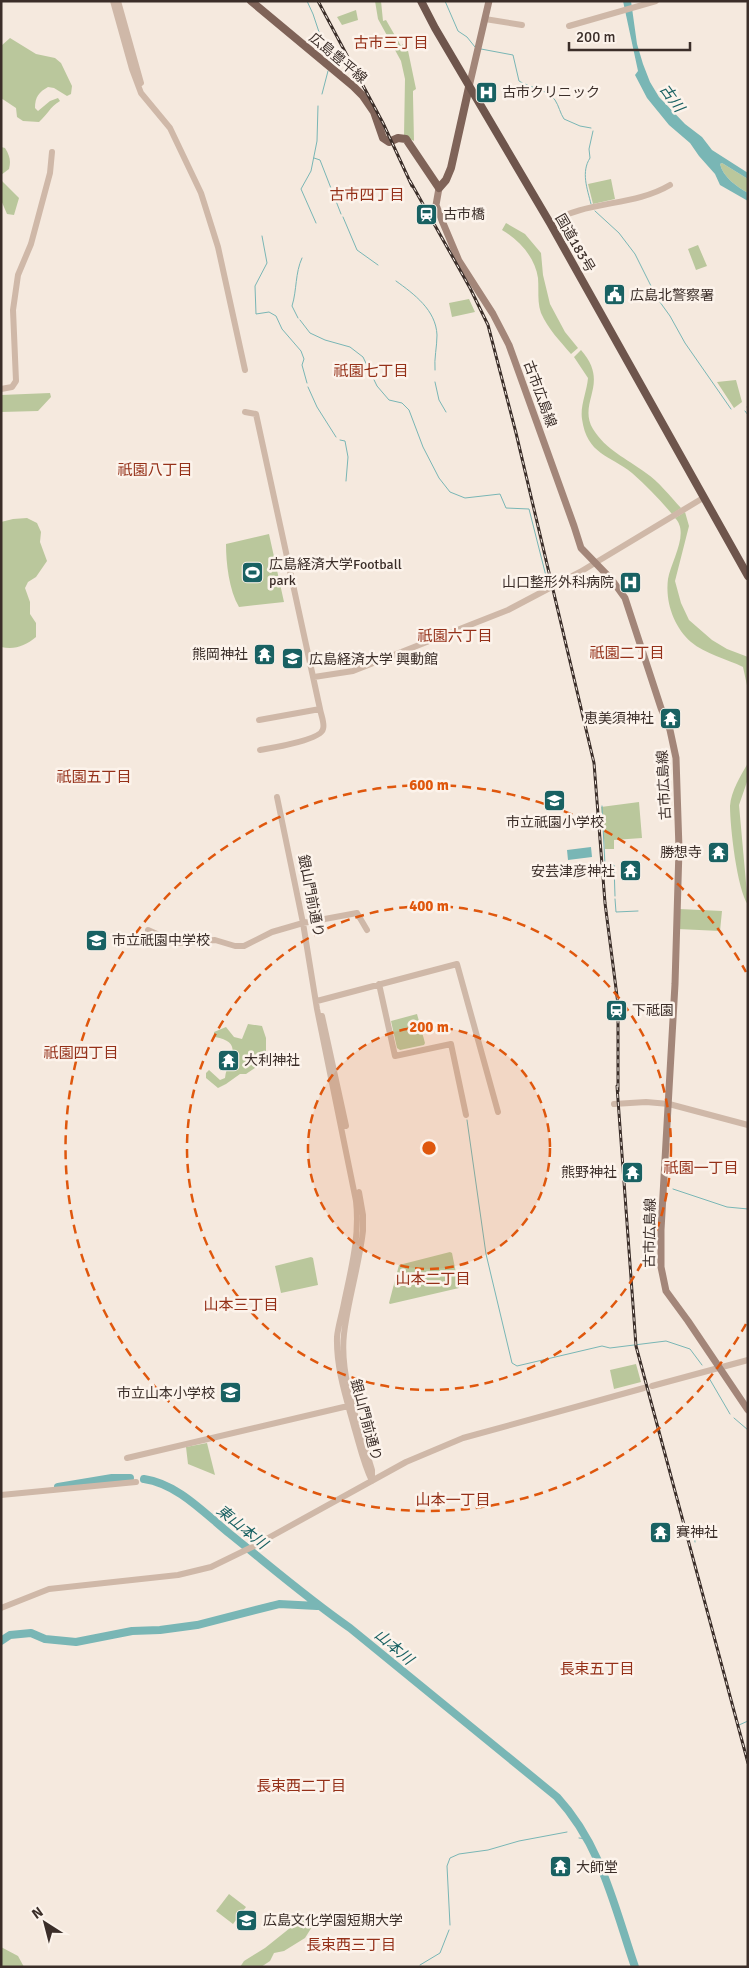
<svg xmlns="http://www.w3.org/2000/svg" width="749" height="1968" font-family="Signika,'Noto Sans JP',sans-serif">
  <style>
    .green { fill: #bac79c }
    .water { fill: #79b6b5 }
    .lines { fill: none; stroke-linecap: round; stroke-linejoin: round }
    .stream { stroke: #79b6b5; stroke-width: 1 }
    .river { stroke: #79b6b5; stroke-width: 8 }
    .tertiary { stroke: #cfb8a8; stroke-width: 6 }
    .secondary { stroke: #a38679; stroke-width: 7 }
    .primary { stroke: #7f6358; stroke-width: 8 }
    .trunk { stroke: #6e554c; stroke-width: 8 }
    .rail-casing { stroke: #3b2e29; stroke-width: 3 }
    .rail { stroke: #fcf3eb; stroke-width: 1; stroke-dasharray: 4; stroke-linecap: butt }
    .ring { fill: none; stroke: #df570d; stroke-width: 2.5; stroke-dasharray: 9 6 }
    .labels { text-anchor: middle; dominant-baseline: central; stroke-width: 5; stroke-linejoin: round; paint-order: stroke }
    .street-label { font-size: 14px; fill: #3b2e29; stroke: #fcf3eb }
    .poi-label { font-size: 14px; fill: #3b2e29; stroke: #fcf3eb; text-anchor: start }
    .neighbourhood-label { font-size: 15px; fill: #943018; stroke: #fcf3eb }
    .water-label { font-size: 15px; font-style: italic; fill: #196162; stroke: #fcf3eb }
    .centre { fill: #df570d; stroke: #fcf3eb; stroke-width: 2.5 }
    .ring-label { font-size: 15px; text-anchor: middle; font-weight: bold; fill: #df570d; stroke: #fcf3eb; stroke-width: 5; stroke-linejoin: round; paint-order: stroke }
  </style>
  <rect width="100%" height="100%" fill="#f5e9de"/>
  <path class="green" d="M375 1H381L383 21 386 20 401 46 406 41 416 89 413 91V96L414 141 404 136 405 79 401 61 378 19Z
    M356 10 358 20 342 25 337 17Z
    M10 38 36 54 55 58 61 63 72 86 71 94 67 96 54 88 48 87C39 92 35 97 35 108L38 111 50 101 58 98 60 101C49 108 48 114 39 122L23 121 17 117 16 108 1 98V46Z
    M1 147 5 148C10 156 11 161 9 169L1 175Z
    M722 163 748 179V193C737 187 723 177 720 164Z
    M611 179 615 199 593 204 588 184Z
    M1 180 19 198 14 215 7 214 1 200Z
    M506 223 525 234 541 253 543 275 550 304 565 332 578 348 571 354C560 341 548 329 541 313 537 302 539 289 538 278 535 257 519 240 502 230Z
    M698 245 707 266 696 270 688 249Z
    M469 299 475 312 452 317 449 303Z
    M581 350C611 384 577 402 593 429 606 450 626 458 646 473 659 482 670 496 681 508L672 514C660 500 647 486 632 473 610 455 587 455 582 419 580 406 587 391 588 378L574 357Z
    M736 380 742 402 734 408 717 382Z
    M50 393 51 397 38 411 1 412V395Z
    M685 512 689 526 675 581 681 603 689 620 712 640 727 649 748 657V690L743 667C727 659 705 654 691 642 674 627 665 602 668 579 671 561 690 533 675 518Z
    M27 518 37 523 41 532 40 542 47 561 36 577 28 582 25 588 30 602V614L36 623V637C25 646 15 650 1 647V522L13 519Z
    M269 534 284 602 239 607C229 590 226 563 226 544Z
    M748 763V779L739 805 748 905C737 889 730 827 730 806 731 791 741 775 748 763Z
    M639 802 642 838 614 840V849H605L601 807Z
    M679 909 722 911 720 931 678 929Z
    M417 1014 425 1043 424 1045 400 1050 397 1048 391 1021Z
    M248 1024 262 1026 266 1038V1052L262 1063 246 1074H240L226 1084 218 1088 206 1078V1073L209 1070 220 1080 225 1078C227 1059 246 1043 215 1037L214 1032 226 1027 234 1037 242 1039Z
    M450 1252 452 1253 459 1288 390 1304 389 1303 399 1265Z
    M311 1257 313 1258 318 1285 281 1293 275 1266Z
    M636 1364 641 1382 614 1389 610 1370Z
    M207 1443 215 1475 188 1464 186 1447Z
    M229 1894 246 1907 233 1924 216 1911Z
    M303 1914 309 1922H315L305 1938 284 1951 274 1953 270 1961 261 1967H240L244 1961 265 1948 300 1920Z
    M1 1947 18 1956 24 1967H1Z"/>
  <path class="water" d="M623 1H631L637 44 643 64 650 82 659 97 685 124 702 137 712 150 748 173V179L722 163 720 164C723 177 737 187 748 193V201L720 185 715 174 699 156 690 143 669 125 647 98 635 75 638 71Z
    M591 847 592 857 568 860 567 850Z"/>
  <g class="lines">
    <path class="stream" d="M307 1 313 14 320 35 329 53 330 63
      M445 1 458 31 467 37 475 47
      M481 49 513 55 519 81C530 88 547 89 555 100 559 106 560 113 564 119L580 126 591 128
      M322 94 328 71
      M314 158 320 160 341 214
      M591 204C587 188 581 172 590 158L589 149 593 131
      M595 211 619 233 635 254 657 298 670 316 685 343 731 409
      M343 217 357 250 378 265
      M316 223 301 189 311 171 317 141 318 106
      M262 236 267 263 255 286 256 314 269 312 276 316 282 329 301 351 304 359 302 365 307 383
      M396 281C414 294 436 310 437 335 437 347 434 358 435 370
      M298 318 292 306C297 290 295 273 302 258
      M300 320 310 333 325 340 350 347 363 357 377 386 389 400 402 403 409 410 423 447 439 478 450 492 465 498 500 494 506 508 529 509 547 580 554 582
      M435 382 439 400 446 412
      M308 387 317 407 336 437
      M747 407H748
      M745 411 748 415
      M340 440 345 441 348 457 346 481
      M602 806 605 865H614L615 896
      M615 899 616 912 638 911
      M467 1120 486 1254 512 1363 517 1366 602 1346 610 1348 666 1341 690 1349 702 1365
      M673 1189 727 1207 748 1209
      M709 1378 730 1414
      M734 1418 748 1430
      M688 1535 694 1534 695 1542
      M739 1725 748 1721
      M579 1838 587 1839
      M450 1925 447 1866 450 1858 459 1854 488 1850 519 1841 567 1832
      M420 1965 440 1953 449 1930"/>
    <path class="river" d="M144 1479C178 1484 204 1513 230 1534 270 1566 308 1599 350 1628L557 1797C602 1846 614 1906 635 1967
      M58 1487 112 1478H130
      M1 1641 10 1635 31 1633 45 1639 76 1642 132 1631 160 1630 197 1625 279 1604 317 1606"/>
    <path class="tertiary" d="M113 1 132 69 141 93 170 128 201 193 218 247 245 370
      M118 1 141 83
      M485 19 522 25
      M569 26 656 1
      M550 223C586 200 633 207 670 185
      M1 389 12 387 16 381 13 310 18 275 31 244 50 173 52 152
      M245 412 256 414 320 709 259 720
      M314 677 353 671 508 610 580 572 703 498
      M260 750C271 748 321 740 323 729 325 724 321 715 320 709
      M277 797 303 923 317 1009 356 1201C360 1237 351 1269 344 1303 342 1314 338 1326 337 1337 336 1369 347 1400 355 1430 360 1447 364 1465 372 1481
      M148 930 177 943 215 940 235 946H244L272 932 303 923 357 913 367 930
      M379 984 395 1056 451 1044 466 1115
      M317 1001 457 964 498 1112
      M322 1016 346 1126
      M614 1104 646 1102 669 1104 748 1125
      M359 1192 363 1215V1231C359 1266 348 1299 344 1334 339 1377 360 1429 372 1470V1479
      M652 1386 748 1360
      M127 1458 348 1406
      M1 1495 136 1482
      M1 1608 49 1589 178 1575 211 1567 252 1547 406 1462 463 1438 644 1388"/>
    <path class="secondary" d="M469 87 489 1
      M439 188 436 205 443 223 459 261 493 314 509 345 574 526 581 548 612 580 625 598 661 708 670 730 676 758 679 849 675 984 661 1230V1267L666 1291 688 1321 748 1410"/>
    <path class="primary" d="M251 1 353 86 363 96 374 112 383 138 389 142 398 138 406 139 439 188 446 180 451 168 469 87"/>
    <path class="trunk" d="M421 1 435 28 550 223 748 576"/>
    <defs>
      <path id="rail" d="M318 1 383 123 412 186
        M410 181 470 288 488 325 516 433 594 763 605 903 618 1004V1091
        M617 1086 636 1346 748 1763"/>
    </defs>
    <use href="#rail" class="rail-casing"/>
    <use href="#rail" class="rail"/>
  </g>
  <circle cx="429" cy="1148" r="121" fill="#df570d" fill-opacity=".12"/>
  <g class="ring">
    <circle cx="429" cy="1148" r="121"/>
    <circle cx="429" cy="1148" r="242"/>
    <path d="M746 1324A363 363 0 1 1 746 972"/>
  </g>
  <defs>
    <symbol id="hospital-square" viewBox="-11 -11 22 22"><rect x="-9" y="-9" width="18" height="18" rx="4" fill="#196162" stroke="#fcf3eb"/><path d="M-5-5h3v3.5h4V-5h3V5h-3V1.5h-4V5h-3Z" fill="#fff"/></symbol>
    <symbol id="station-square" viewBox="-11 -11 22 22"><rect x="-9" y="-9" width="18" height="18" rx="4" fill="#196162" stroke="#fcf3eb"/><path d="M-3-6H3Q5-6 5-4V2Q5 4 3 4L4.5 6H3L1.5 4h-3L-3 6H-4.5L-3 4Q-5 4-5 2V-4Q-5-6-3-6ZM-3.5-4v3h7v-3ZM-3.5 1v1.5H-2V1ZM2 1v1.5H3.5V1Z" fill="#fff"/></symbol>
    <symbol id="civic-square" viewBox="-11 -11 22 22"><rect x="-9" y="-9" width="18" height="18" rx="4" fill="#196162" stroke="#fcf3eb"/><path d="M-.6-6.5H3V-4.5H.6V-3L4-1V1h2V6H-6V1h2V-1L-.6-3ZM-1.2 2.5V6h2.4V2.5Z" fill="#fff"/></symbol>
    <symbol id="stadium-square" viewBox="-11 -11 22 22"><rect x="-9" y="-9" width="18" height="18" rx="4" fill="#196162" stroke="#fcf3eb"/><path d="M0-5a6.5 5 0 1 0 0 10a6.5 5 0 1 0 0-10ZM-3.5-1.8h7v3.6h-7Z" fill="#fff"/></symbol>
    <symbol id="temple-square" viewBox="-11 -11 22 22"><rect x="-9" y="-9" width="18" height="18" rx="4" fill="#196162" stroke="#fcf3eb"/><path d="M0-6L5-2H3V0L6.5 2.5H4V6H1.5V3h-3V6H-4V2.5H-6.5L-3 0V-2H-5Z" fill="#fff"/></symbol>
    <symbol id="university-square" viewBox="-11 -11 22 22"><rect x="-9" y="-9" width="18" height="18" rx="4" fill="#196162" stroke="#fcf3eb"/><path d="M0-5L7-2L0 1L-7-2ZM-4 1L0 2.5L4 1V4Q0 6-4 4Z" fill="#fff"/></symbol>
    <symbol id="school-square" viewBox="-11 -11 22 22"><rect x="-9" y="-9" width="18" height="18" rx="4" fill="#196162" stroke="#fcf3eb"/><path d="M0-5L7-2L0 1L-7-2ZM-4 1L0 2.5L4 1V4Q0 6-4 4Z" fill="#fff"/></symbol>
  </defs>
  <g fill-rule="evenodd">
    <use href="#hospital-square" x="474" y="80" width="25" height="25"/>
    <use href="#station-square" x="414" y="202" width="25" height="25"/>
    <use href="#civic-square" x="602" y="282" width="25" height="25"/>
    <use href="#stadium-square" x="240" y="560" width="25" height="25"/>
    <use href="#hospital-square" x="618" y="570" width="25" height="25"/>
    <use href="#temple-square" x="252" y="642" width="25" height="25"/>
    <use href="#university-square" x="280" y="646" width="25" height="25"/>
    <use href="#temple-square" x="658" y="706" width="25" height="25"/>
    <use href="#school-square" x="542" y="788" width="25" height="25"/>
    <use href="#temple-square" x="706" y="840" width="25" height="25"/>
    <use href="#temple-square" x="618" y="858" width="25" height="25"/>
    <use href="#school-square" x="84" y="928" width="25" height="25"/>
    <use href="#station-square" x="604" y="998" width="25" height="25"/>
    <use href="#temple-square" x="216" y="1048" width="25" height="25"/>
    <use href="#temple-square" x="620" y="1160" width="25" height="25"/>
    <use href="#school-square" x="218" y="1380" width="25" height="25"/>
    <use href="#temple-square" x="648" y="1520" width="25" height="25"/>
    <use href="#temple-square" x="548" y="1854" width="25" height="25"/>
    <use href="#university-square" x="234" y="1908" width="25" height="25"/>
  </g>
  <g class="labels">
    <g class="street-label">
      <text transform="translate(338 58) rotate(40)">広島豊平線</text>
      <text transform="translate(575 243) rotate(60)">国道183号</text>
      <text transform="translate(540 394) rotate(70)">古市広島線</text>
      <text transform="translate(664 785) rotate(-93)">古市広島線</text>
      <text transform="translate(311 896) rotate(79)">銀山門前通り</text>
      <text transform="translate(650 1233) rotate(-89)">古市広島線</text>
      <text transform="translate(366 1420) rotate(75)">銀山門前通り</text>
    </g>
    <g class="poi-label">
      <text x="502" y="92">古市クリニック</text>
      <text x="443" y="214">古市橋</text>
      <text x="630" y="295">広島北警察署</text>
      <text x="269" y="564">広島経済大学Football<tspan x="269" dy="16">park</tspan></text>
      <text x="614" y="582" text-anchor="end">山口整形外科病院</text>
      <text x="248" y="654" text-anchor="end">熊岡神社</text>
      <text x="309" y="659">広島経済大学 興動館</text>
      <text x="654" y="718" text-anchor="end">恵美須神社</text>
      <text x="555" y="822" text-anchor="middle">市立祇園小学校</text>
      <text x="702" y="852" text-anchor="end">勝想寺</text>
      <text x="615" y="871" text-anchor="end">安芸津彦神社</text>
      <text x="112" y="940">市立祇園中学校</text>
      <text x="632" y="1010">下祗園</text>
      <text x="244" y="1060">大利神社</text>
      <text x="617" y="1172" text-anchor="end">熊野神社</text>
      <text x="215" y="1393" text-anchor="end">市立山本小学校</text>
      <text x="676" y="1532">賽神社</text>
      <text x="576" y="1867">大師堂</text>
      <text x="263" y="1920">広島文化学園短期大学</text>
    </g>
    <g class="neighbourhood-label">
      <text x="391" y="43">古市三丁目</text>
      <text x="367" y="195">古市四丁目</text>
      <text x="371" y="371">祇園七丁目</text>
      <text x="155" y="470">祇園八丁目</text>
      <text x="455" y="636">祇園六丁目</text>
      <text x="627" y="653">祇園二丁目</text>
      <text x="94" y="777">祇園五丁目</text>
      <text x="81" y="1053">祇園四丁目</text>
      <text x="701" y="1168">祇園一丁目</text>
      <text x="433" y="1279">山本二丁目</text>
      <text x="241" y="1305">山本三丁目</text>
      <text x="453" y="1500">山本一丁目</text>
      <text x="597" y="1669">長束五丁目</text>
      <text x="301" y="1786">長束西二丁目</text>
      <text x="351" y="1945">長束西三丁目</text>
    </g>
    <g class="water-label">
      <text transform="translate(672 98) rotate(54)">古川</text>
      <text transform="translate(242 1527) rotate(39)">東山本川</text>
      <text transform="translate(394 1647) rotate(40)">山本川</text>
    </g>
  </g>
  <circle cx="429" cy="1148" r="8" class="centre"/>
  <g class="ring-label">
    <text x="429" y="790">600 m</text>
    <text x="429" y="911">400 m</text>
    <text x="429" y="1032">200 m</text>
  </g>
  <rect width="749" height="1968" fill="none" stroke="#3b2e29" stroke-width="5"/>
  <g transform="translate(45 1923) rotate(324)" stroke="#fcf3eb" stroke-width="4" paint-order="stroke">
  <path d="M0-4L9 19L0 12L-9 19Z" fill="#3b2e29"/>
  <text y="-8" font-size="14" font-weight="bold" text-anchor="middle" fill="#3b2e29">N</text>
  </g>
  <path d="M569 42v8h121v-8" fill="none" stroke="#3b2e29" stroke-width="2.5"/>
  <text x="576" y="42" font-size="15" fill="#3b2e29" stroke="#fcf3eb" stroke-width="4" paint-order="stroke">200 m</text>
</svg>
